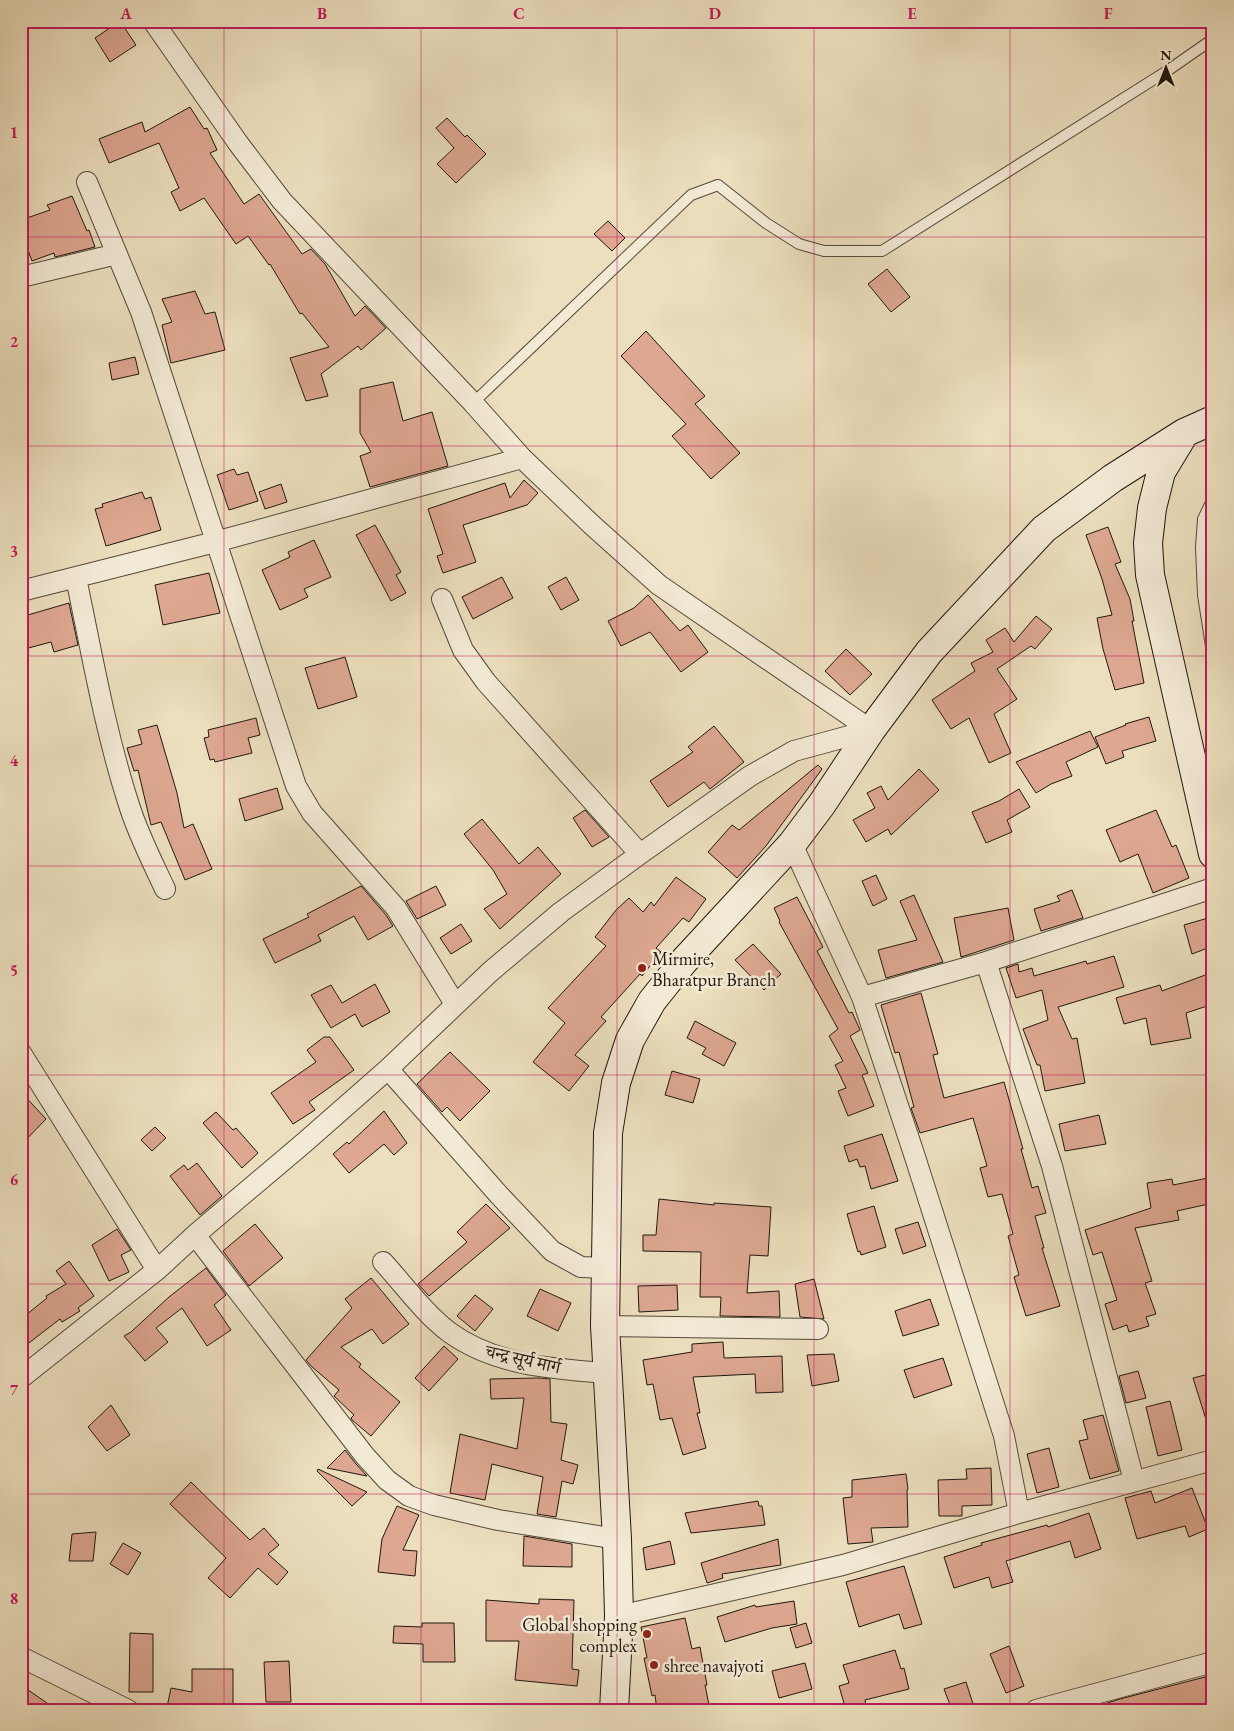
<svg xmlns="http://www.w3.org/2000/svg" width="1234" height="1731" font-family="'EB Garamond','Noto Serif Devanagari',serif">
  <style>
    .building { fill: #dda791; stroke: #21170f }
    .lines { fill: none; stroke-linecap: round; stroke-linejoin: round }
    .lane-casing { stroke: #54493b; stroke-width: 12 }
    .street-casing { stroke: #54493b; stroke-width: 22 }
    .secondary-casing { stroke: #21170f; stroke-width: 30 }
    .lane { stroke: #f3ead5; stroke-width: 10 }
    .street { stroke: #f3ead5; stroke-width: 20 }
    .secondary { stroke: #f3ead5; stroke-width: 28 }
    .grid { fill: none; stroke: #c2185b; stroke-width: 1; stroke-opacity: 0.55 }
    .poi-dot { fill: #8f2418; stroke: #f3ead5; stroke-width: 2 }
    .labels { text-anchor: middle; dominant-baseline: central; stroke-width: 5; stroke-linejoin: round; paint-order: stroke }
    .poi-label { font-size: 18px; fill: #21170f; stroke: #f3ead5; text-anchor: start }
    .street-label { font-size: 18px; fill: #21170f; stroke: #f3ead5 }
    .neatline { fill: none; stroke: #c2185b; stroke-width: 2 }
    .grid-label { font-size: 16px; text-anchor: middle; font-weight: bold; fill: #c2185b }
  </style>
  <rect width="100%" height="100%" fill="#ecdfbe"/>
  <filter id="stains"><feTurbulence type="fractalNoise" baseFrequency=".004" numOctaves="4"/><feColorMatrix values="0 0 0 0 .2 0 0 0 0 .09 0 0 0 0 .02 0 0 0 .5 -.17"/></filter>
  <radialGradient id="worn" r=".72"><stop offset=".6" stop-color="#630" stop-opacity="0"/><stop offset="1" stop-color="#630" stop-opacity=".3"/></radialGradient>
  <path class="building" d="M120 21 136 45 110 62 95 38Z
    M190 107 204 129 207 128 217 150 210 153 244 204 259 194 302 254 311 249 325 264 355 316 365 306 386 328 361 350 358 346 321 374 328 396 306 401 290 358 329 347 302 313 300 314 270 264 269 265 248 236 236 244 204 198 180 211 171 192 179 188 159 143 109 163 99 139 142 122 145 132Z
    M447 118 465 137 467 135 486 154 456 183 437 164 454 148 436 128Z
    M72 196 87 231 89 230 95 247 55 257 54 253 32 261 21 231V220L50 210 47 205Z
    M608 221 625 238 612 251 594 234Z
    M887 269 910 297 891 312 868 284Z
    M195 291 205 314 215 312 225 350 171 363 162 325 172 322 162 299Z
    M646 331 705 396 695 404 740 453 711 479 672 436 686 424 621 356Z
    M135 357 139 374 112 380 109 363Z
    M393 382 403 421 432 412 448 466 370 487 360 456 371 452 360 433V389Z
    M234 469 237 475 248 472 258 501 229 510 217 475Z
    M524 480 538 493 527 505 463 525 476 562 443 573 437 556 443 554 428 509 505 483 510 498Z
    M281 484 287 502 265 509 259 492Z
    M142 492 145 499 151 497 161 530 106 546 95 509 103 507 102 504Z
    M375 525 401 572 396 575 406 593 391 601 356 535Z
    M1108 527 1121 562 1115 564 1130 599 1134 621H1132L1144 683 1115 690 1103 649 1097 618 1112 615 1102 579 1086 535Z
    M314 540 331 577 304 589 308 597 280 610 262 570 290 557 288 552Z
    M209 573 220 613 163 625 155 585Z
    M502 577 513 598 473 619 462 597Z
    M566 577 579 600 561 610 548 587Z
    M648 595 680 631 688 625 708 652 681 672 650 632 621 646 608 621 634 608Z
    M69 603 78 645 54 652 51 642 21 650V617Z
    M1036 616 1052 629 1035 649 1031 646 997 669 1017 699 994 714 1011 753 989 763 969 718 951 729 932 700 975 671 971 663 993 652 986 640 1005 628 1014 642Z
    M846 649 872 674 850 695 825 671Z
    M345 657 357 697 318 709 305 668Z
    M1149 717 1156 741 1122 751 1124 757 1106 764 1095 737 1126 725 1125 724Z
    M256 718 260 735 248 738 252 753 215 762 214 759 210 760 204 738 209 737 208 730Z
    M157 725 177 793 184 828 193 824 212 869 185 880 161 822 151 825 138 770 134 771 127 748 142 744 138 730Z
    M714 726 744 762 710 789 704 782 668 807 650 781 693 752 688 747Z
    M1090 731 1098 747 1066 762 1072 776 1051 784 1036 793 1016 762Z
    M818 765 822 769 766 846 737 878 708 852 732 825 739 830Z
    M919 769 939 790 891 835 888 829 866 842 853 820 875 808 867 793 881 786 888 800Z
    M277 788 283 809 245 821 239 799Z
    M1019 789 1030 807 1007 820 1012 832 986 843 972 812 999 801Z
    M585 810 609 837 592 847 573 818Z
    M1156 810 1172 847 1176 845 1189 878 1153 893 1138 854 1120 862 1106 830Z
    M482 819 519 864 538 847 561 874 500 929 484 909 507 894 493 870 464 834Z
    M876 875 887 899 873 906 862 881Z
    M676 877 706 899 689 922 683 918 656 948 661 952 642 976 640 974 601 1017 606 1021 575 1055 589 1066 569 1091 533 1062 565 1023 548 1008 606 946 595 937 616 910 629 898 643 912 651 902 654 906Z
    M361 886 386 915 393 926 368 940 354 916 318 935 321 941 275 963 263 939 309 917 307 914Z
    M436 886 446 905 417 919 406 901Z
    M1072 890 1083 918 1041 931 1034 909 1060 901 1057 896Z
    M914 895 943 962 886 978 878 950 917 940 900 901Z
    M797 897 823 947 817 951 849 1013 852 1012 860 1030 850 1036 868 1073 862 1075 874 1106 848 1116 838 1091 846 1088 835 1065 843 1061 829 1036 838 1029 779 922 780 921 774 908Z
    M1008 908 1014 940 961 957 954 918Z
    M1208 918 1213 930V946L1192 954 1184 925Z
    M461 924 472 941 451 954 440 938Z
    M753 944 781 974 764 990 735 960Z
    M1114 956 1124 987 1058 1007 1072 1039 1077 1038 1085 1083 1045 1091 1040 1065H1037L1023 1029 1048 1020 1042 990 1016 998 1006 968 1018 964 1019 972 1032 968 1034 976 1086 961 1087 964Z
    M1208 974 1213 987V1004L1186 1013 1191 1038 1151 1045 1146 1018 1124 1024 1116 998 1160 985 1162 991Z
    M375 984 390 1012 362 1027 355 1014 331 1028 311 995 331 985 342 1003Z
    M921 993 938 1054 933 1055 944 1098 1004 1082 1023 1149H1021L1032 1188 1038 1186 1046 1213 1035 1216 1044 1248H1042L1060 1306 1026 1316 1014 1277 1019 1275 1008 1236 1013 1234 1002 1194 988 1197 980 1168 987 1166 973 1118 920 1133 911 1108 914 1107 899 1052 895 1053 881 1005Z
    M695 1021 736 1043 724 1066 702 1054 706 1048 687 1038Z
    M324 1037H330L354 1070 309 1102 315 1110 293 1124 271 1093 316 1062 307 1050Z
    M450 1052 490 1091 460 1121 447 1107 442 1112 417 1084Z
    M672 1071 700 1079 693 1103 665 1095Z
    M21 1092 46 1119 21 1145Z
    M384 1111 407 1143 394 1155 384 1144 349 1173 333 1154 347 1142 349 1144Z
    M216 1112 233 1130 236 1128 258 1153 242 1168 203 1123Z
    M1099 1115 1106 1144 1065 1151 1059 1124Z
    M155 1127 166 1138 152 1151 141 1140Z
    M882 1134 898 1181 871 1189 865 1166 860 1167 857 1159 849 1162 844 1146Z
    M197 1163 222 1196 200 1215 170 1176 184 1165 188 1170Z
    M1213 1177V1203L1177 1211 1179 1220 1135 1228 1152 1281 1145 1283 1156 1314 1146 1317 1149 1326 1129 1332 1127 1325 1113 1330 1105 1304 1117 1300 1102 1252 1093 1255 1085 1230 1151 1208 1147 1183 1172 1179 1173 1185Z
    M659 1199 714 1205V1203L771 1207 768 1256 750 1255 747 1293 779 1291 780 1317 720 1316 721 1297H700L701 1252 643 1251V1235H656Z
    M486 1204 510 1228 429 1296 418 1284 467 1242 457 1232Z
    M874 1206 886 1247 861 1255 860 1251 858 1252 847 1214Z
    M918 1222 926 1246 903 1254 895 1229Z
    M255 1224 283 1258 249 1286 223 1251Z
    M117 1229 131 1250 121 1255 129 1272 109 1281 92 1245Z
    M69 1261 94 1296 78 1308 80 1311 62 1322 60 1319 21 1349V1319L47 1298 46 1296 66 1284 56 1271Z
    M206 1268 226 1295 214 1305 231 1330 207 1346 182 1308 156 1328 168 1342 145 1361 124 1336 131 1332 169 1297Z
    M371 1278 409 1324 383 1344 372 1329 341 1347 361 1364 359 1367 400 1402 371 1436 352 1420 351 1418 354 1415 334 1396 339 1390 311 1366 306 1360 352 1308 345 1299Z
    M814 1279 824 1319 800 1317 795 1284Z
    M677 1285 678 1310 639 1312 638 1286Z
    M540 1289 571 1303 558 1331 527 1316Z
    M475 1295 493 1309 475 1331 457 1316Z
    M930 1299 939 1325 903 1336 895 1311Z
    M723 1342 724 1358 782 1356 783 1392 756 1393 755 1374 693 1377 700 1413H697L706 1448 683 1455 672 1418 660 1420 653 1384 647 1385 643 1360 692 1352V1344Z
    M444 1346 458 1359 429 1391 415 1378Z
    M834 1354 839 1381 812 1386 807 1355Z
    M943 1358 952 1385 914 1398 904 1370Z
    M1138 1371 1146 1398 1126 1403 1119 1376Z
    M1213 1373V1428L1209 1429 1193 1378Z
    M539 1378 550 1379 551 1422 567 1424 561 1460 578 1465 573 1484 562 1481 556 1517 537 1514 543 1477 492 1464 485 1500 450 1493 460 1434 517 1449 524 1398 491 1399 490 1379Z
    M1170 1401 1182 1450 1158 1456 1146 1407Z
    M111 1405 130 1435 107 1451 88 1427Z
    M1103 1415 1119 1471 1090 1479 1079 1441 1088 1439 1083 1420Z
    M1049 1448 1059 1487 1037 1493 1027 1454Z
    M345 1450 356 1464 367 1476 327 1468Z
    M991 1468 992 1505 962 1506V1516H939L938 1480 967 1479 966 1469Z
    M318 1469 367 1492 352 1506 317 1471Z
    M906 1474 908 1489 907 1490 908 1527 871 1528 873 1542 848 1544 843 1498 852 1497V1480Z
    M191 1482 250 1540 264 1528 279 1545 268 1554 288 1572 277 1585 258 1568 230 1598 208 1578 226 1558 170 1504Z
    M1192 1488 1208 1529 1189 1537 1185 1526 1137 1539 1125 1498 1151 1491 1155 1503Z
    M758 1501 759 1506H762L765 1525 691 1533 685 1513Z
    M397 1506 419 1515 403 1550 417 1551 415 1576 378 1572 382 1539Z
    M1089 1513 1101 1549 1075 1558 1070 1541 1006 1561 1013 1582 992 1588 989 1577 954 1588 944 1557 982 1545 981 1543 1047 1525 1048 1527Z
    M96 1532 93 1561H69L72 1534Z
    M524 1536 572 1544V1567L523 1566Z
    M778 1539 781 1565 722 1574 723 1578 707 1583 701 1563Z
    M670 1541 675 1564 646 1570 643 1548Z
    M123 1543 141 1553 128 1575 110 1564Z
    M904 1566 922 1624 904 1629 899 1614 859 1627 846 1582Z
    M539 1599 574 1600 572 1669 579 1670 577 1686 515 1680 519 1641H486V1600L539 1604Z
    M794 1601 797 1624 772 1628 725 1642 717 1617 755 1605 756 1607Z
    M685 1618 692 1649 700 1647 707 1685H705L710 1710H657L655 1695 652 1696 644 1658H647L641 1627Z
    M422 1623H454L455 1662H423V1644L393 1643 394 1626 422 1627Z
    M806 1623 812 1643 796 1648 790 1628Z
    M130 1633 153 1634V1692H129Z
    M1009 1646 1024 1686 1006 1693 990 1654Z
    M895 1650 901 1669 904 1668 909 1689 865 1700 867 1710H846L839 1686 849 1683 843 1665Z
    M289 1661 291 1702H266L264 1662Z
    M805 1663 812 1689 779 1698 772 1671Z
    M192 1669H233V1710H178L167 1707 171 1688 192 1692Z
    M1205 1677 1206 1682 1213 1679V1710H1098L1097 1708 1104 1704 1120 1699Z
    M966 1682 975 1710H952L944 1689Z
    M21 1685 57 1710H21Z"/>
  <g class="lines">
    <defs>
      <path id="lane" d="M473 403 691 195 718 185 766 223 799 244 824 251H882L1167 71 1213 39
        M1213 498 1203 519 1201 547 1203 595 1213 659
        M21 1082 34 1073"/>
      <path id="street" d="M153 21 238 143 282 201 473 403 522 458 592 525 659 585 871 730
        M87 182 141 312 296 786 312 813 396 908 455 1004
        M21 277 117 254
        M76 578C92 654 105 731 129 805 138 834 152 861 165 889
        M21 591 215 542 522 458
        M442 599 463 650 486 682 640 854
        M792 844 862 997 986 962 1213 888
        M986 962 1052 1166 1134 1481
        M862 997 915 1157 1004 1436 1019 1513
        M21 1053 157 1270
        M388 1069 499 1195 552 1251 581 1267 606 1268
        M195 1235 365 1456 387 1480 409 1496 434 1505 498 1520 617 1539
        M383 1262C404 1285 424 1313 449 1332 494 1365 553 1369 607 1373
        M605 1326 818 1329
        M21 1378 157 1270 195 1235 305 1142 388 1069 490 972 561 912 640 854 750 776 794 751 871 730
        M619 1616 843 1565 1019 1513 1213 1460
        M21 1657 128 1710
        M1036 1710 1213 1662"/>
      <path id="secondary" d="M1181 439 1161 472 1152 508 1148 543 1150 575 1213 854
        M614 1710 619 1616 617 1539 605 1326 608 1133 616 1083 630 1040 652 1001 684 961 792 844 822 804 871 730 929 652 1044 529 1113 478 1184 433 1213 420"/>
    </defs>
    <use href="#lane" class="lane-casing"/>
    <use href="#street" class="street-casing"/>
    <use href="#secondary" class="secondary-casing"/>
    <use href="#lane" class="lane"/>
    <use href="#street" class="street"/>
    <use href="#secondary" class="secondary"/>
  </g>
  <path class="grid" d="M224 21V1710M421 21V1710M617 21V1710M814 21V1710M1010 21V1710M21 237H1213M21 446H1213M21 656H1213M21 866H1213M21 1075H1213M21 1284H1213M21 1494H1213"/>
  <g class="poi-dot">
    <circle cx="642" cy="968" r="5"/>
    <circle cx="647" cy="1634" r="5"/>
    <circle cx="654" cy="1665" r="5"/>
  </g>
  <g class="labels">
    <g class="poi-label">
      <text x="652" y="958">Mirmire,<tspan x="652" dy="21">Bharatpur Branch</tspan></text>
      <text x="637" y="1624" text-anchor="end">Global shopping<tspan x="637" dy="21">complex</tspan></text>
      <text x="664" y="1665">shree navajyoti</text>
    </g>
    <g class="street-label">
      <text transform="translate(523 1359) rotate(13)">चन्द्र सूर्य मार्ग</text>
    </g>
  </g>
  <rect width="1234" height="1731" fill="none" stroke="#ecdfbe" stroke-width="55"/>
  <g transform="translate(1166 68)" stroke="#f3ead5" stroke-width="4" paint-order="stroke">
  <path d="M0-4L9 19L0 12L-9 19Z" fill="#21170f"/>
  <text y="-8" font-size="14" font-weight="bold" text-anchor="middle" fill="#21170f">N</text>
  </g>
  <rect x="28" y="28" width="1178" height="1676" class="neatline"/>
  <g class="grid-label">
    <text x="126" y="19">A</text>
    <text x="322" y="19">B</text>
    <text x="519" y="19">C</text>
    <text x="715" y="19">D</text>
    <text x="912" y="19">E</text>
    <text x="1108" y="19">F</text>
    <text x="14" y="138">1</text>
    <text x="14" y="347">2</text>
    <text x="14" y="557">3</text>
    <text x="14" y="766">4</text>
    <text x="14" y="976">5</text>
    <text x="14" y="1185">6</text>
    <text x="14" y="1395">7</text>
    <text x="14" y="1604">8</text>
  </g>
  <rect width="100%" height="100%" filter="url(#stains)"/>
  <rect width="100%" height="100%" fill="url(#worn)"/>
</svg>
